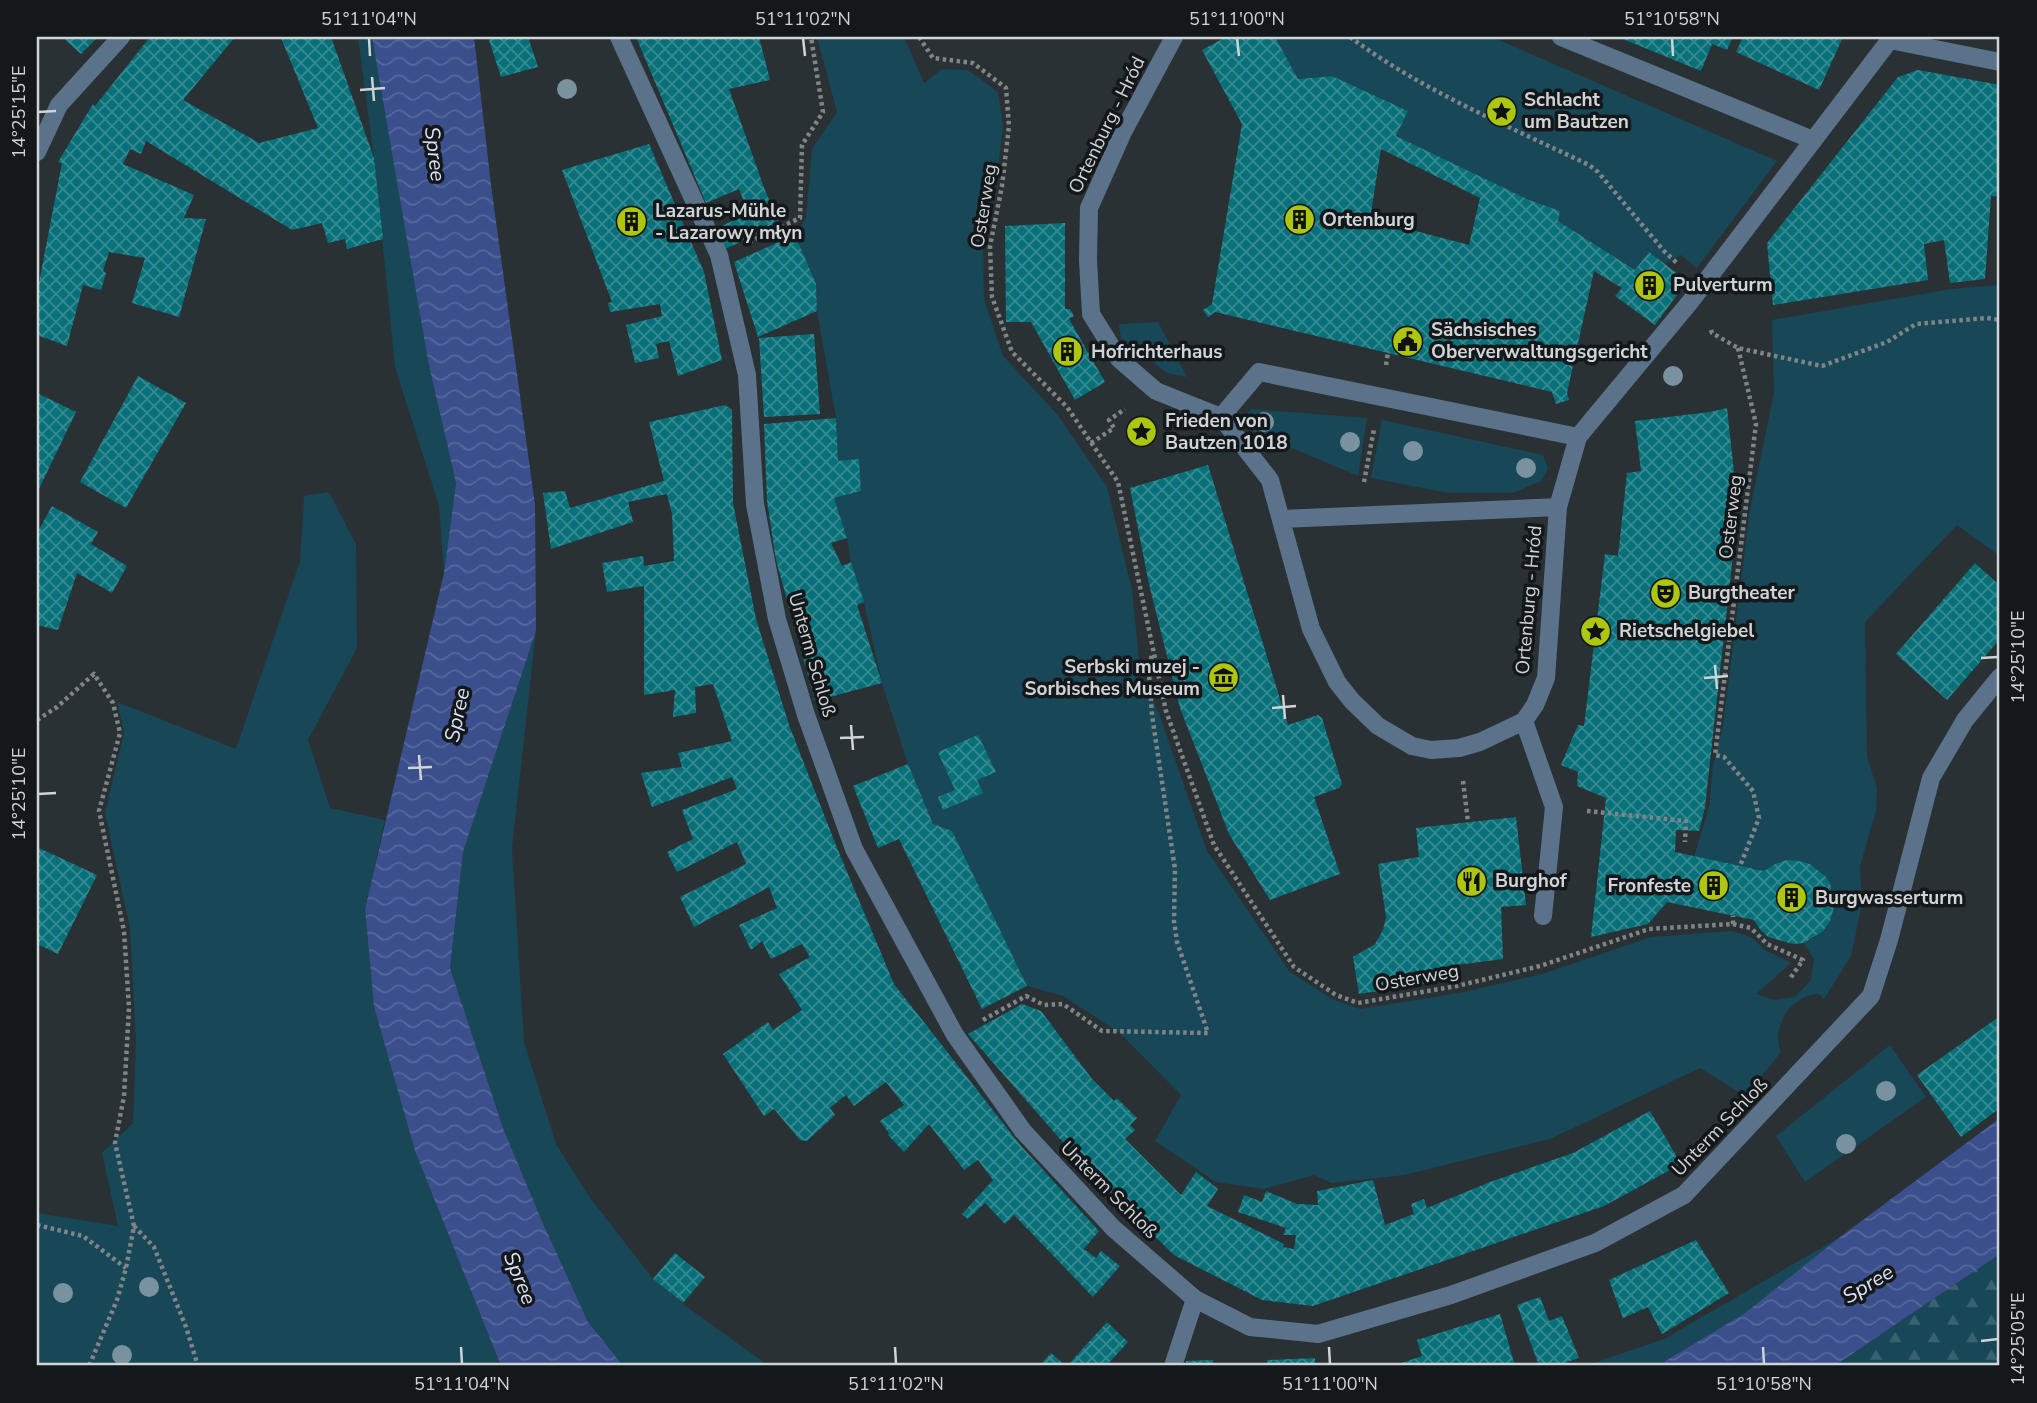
<svg xmlns="http://www.w3.org/2000/svg" width="2037" height="1403" font-family="'Nunito Sans',sans-serif">
  <style>
    .grass { fill: #184758 }
    .forest { fill: url(#forest-firs) }
    .water { fill: url(#water-waves) }
    .building { fill: url(#building-cross-hatch); fill-rule: evenodd }
    .lines { fill: none; stroke-linecap: round; stroke-linejoin: round }
    .path { stroke: #7f8587; stroke-width: 4.5; stroke-dasharray: 3.5 3.5; stroke-linecap: butt }
    .minor { stroke: #5a738b; stroke-width: 18 }
    .tree { fill: #78939f }
    .ticks { fill: none; stroke: #cfd4d6; stroke-width: 2.5 }
    .labels { text-anchor: middle; dominant-baseline: central; stroke-width: 7; stroke-linejoin: round; paint-order: stroke }
    .poi-label { font-size: 19px; font-weight: bold; fill: #cfd4d6; stroke: #15181a; text-anchor: start }
    .street-label { font-size: 19px; fill: #cfd4d6; stroke: #15181a }
    .water-label { font-size: 21px; font-style: italic; fill: #dce3f6; stroke: #15181a }
    .neatline { fill: none; stroke: #cfd4d6; stroke-width: 2.5 }
    .ticks-label { font-size: 18px; text-anchor: middle; fill: #cfd4d6 }
  </style>
  <defs>
    <pattern id="forest-firs" width="22" height="20" patternUnits="userSpaceOnUse" patternTransform="scale(1.75)"><rect width="22" height="20" fill="#184758"/><path d="M5 1l3.5 6h-7zM16 11l3.5 6h-7z" fill="#39616f"/></pattern>
    <pattern id="water-waves" width="16" height="10" patternUnits="userSpaceOnUse" patternTransform="scale(1.75)"><rect width="16" height="10" fill="#3a4f8c"/><path d="M0 5q4-4 8 0t8 0" fill="none" stroke="#55679b"/></pattern>
    <pattern id="building-cross-hatch" width="8" height="8" patternUnits="userSpaceOnUse" patternTransform="scale(1.75)"><rect width="8" height="8" fill="#087079"/><path d="M0 0l8 8M0 8l8-8" fill="none" stroke="#378a91"/></pattern>
  </defs>
  <rect width="100%" height="100%" fill="#2a3134"/>
  <path class="grass" d="M358 37H372L375 50 428 361 456 483 444 573 439 506 395 367 374 158Z
    M817 37H904L924 83 942 69 968 70 998 92 1003 125 996 185 983 246 984 299 1003 356 1057 414 1107 487 1132 590 1140 670 1159 714 1207 851 1290 972 1334 1000 1360 1009 1459 993 1542 974 1651 937 1732 931 1751 937 1765 950 1791 963 1756 994 1775 1000 1795 997 1811 980 1814 959 1804 943C1865 914 1822 834 1764 871L1694 857 1709 807 1713 766 1723 726 1750 509 1774 393 1772 320 1951 289 2000 285V556L1957 525 1865 622 1867 757 1877 788 1876 811 1860 866 1862 903 1851 956 1824 999 1819 994C1792 994 1770 1027 1781 1052L1745 1096 1700 1068 1550 1139 1404 1175 1332 1183 1314 1175 1264 1189 1216 1182 1155 1141 1181 1095 1120 1033 1063 996 1027 986 1001 934 933 824 908 764 882 683 864 602 851 562 847 538 834 498 861 491 859 460 838 461 836 418 817 311 816 284 795 235 806 218 812 149 837 112Z
    M1275 37H1492L1777 161 1697 268 1681 255 1665 264 1649 252 1635 270 1558 221 1560 211 1529 200 1396 136 1408 111 1332 76 1298 79Z
    M1158 322 1187 377 1167 373 1121 338 1119 324Z
    M1251 409 1367 418 1358 476 1247 429 1245 417Z
    M1382 420 1543 455 1548 469 1541 481 1513 493H1449L1371 478Z
    M329 492 356 544 357 648 308 740 330 808 385 820 365 909 374 1007 415 1151 501 1366H37V1213L118 1226 102 1153 133 1123 136 1041 130 928 105 813 124 733 117 702 236 749 300 561 304 496Z
    M536 631 512 847 524 1042 556 1144 588 1195 653 1279 683 1304 769 1366H622L588 1322 542 1221 503 1128 450 968 463 852Z
    M1890 1045 1926 1097 1805 1182 1776 1136Z
    M1840 1237 1745 1313 1657 1366H1585L1664 1339Z"/>
  <path class="forest" d="M2000 1254V1366H1834Z"/>
  <path class="water" d="M372 37H474L491 185 535 505 536 631 463 852 450 968 503 1128 542 1221 588 1322 623 1366H501L415 1151 374 1007 365 909 444 573 456 483 428 361Z
    M2000 1118V1254L1834 1366H1657L1745 1313 1840 1237Z"/>
  <path class="building" d="M62 37H98L81 54Z
    M150 37H235L183 100 259 143 318 128 281 38 331 37 374 158 383 239 347 249 345 239 328 243 322 223 292 230 146 141 141 154 130 149 123 164 194 195 184 218 206 219 179 317 132 303 145 258 109 252 103 271 106 273 101 290 83 285 67 346 37 335V293L62 163 58 162 93 104 95 106Z
    M488 37H528L538 67 501 77Z
    M636 37H759L770 80 729 89 766 193 779 220 754 236 725 249 716 228 749 214 739 189 706 203Z
    M1226 37H1275L1298 79 1332 76 1408 111 1396 136 1529 200 1560 211 1558 221 1635 270 1649 252 1687 281 1655 325 1615 296 1622 288 1594 271 1567 393 1569 400 1556 404 1552 392 1215 312 1208 317 1203 310 1212 304 1242 124 1202 50ZM1381 149 1480 198 1469 245 1370 219Z
    M1618 37H1733L1727 50 1712 44 1701 71Z
    M1743 37H1843L1819 90 1736 52Z
    M1918 70 2000 85V197L1991 196 1985 279 1950 283 1944 240 1924 244 1928 280 1773 305 1767 243 1898 77Z
    M649 144 704 272 722 360 678 376 669 341 656 344 659 358 635 363 626 325 662 316 660 304 610 312 608 303 612 302 562 170Z
    M1065 223V309H1070L1074 316 1069 319 1105 382 1075 400 1031 322H1006L1005 226Z
    M795 235 816 284 817 311 758 337 734 262Z
    M814 334 820 414 764 417 759 338Z
    M138 376 186 403 126 508 80 482Z
    M37 393 76 412 37 493Z
    M725 405 732 410 733 503 756 619 789 725 837 848 894 984 1021 1146 1099 1231 1084 1249 1096 1258 1101 1251 1120 1266 1093 1297 1014 1215 1005 1224 985 1203 968 1219 962 1214 993 1180 978 1160 964 1170 929 1124 904 1152 888 1135 889 1133 880 1121 904 1105 886 1082 854 1106 846 1095 830 1108 835 1115 807 1141 800 1140 774 1109 764 1116 723 1054 768 1022 773 1030 802 1010 779 974 810 957 802 944 771 959 762 941 751 950 739 925 777 908 769 887 694 927 680 897 746 864 737 842 677 872 667 852 693 839 682 810 737 789 732 777 652 807 641 773 682 767 678 753 732 741 713 684 695 687 696 713 673 717 675 690 644 695V586L607 592 602 563 643 556 644 566 674 561 672 514 667 494 628 502 633 522 551 549 543 493 565 491 570 508 664 481 649 422Z
    M1727 408 1738 509 1705 807 1699 831 1676 830 1675 852 1764 871 1775 864 1787 860 1799 861 1810 864 1825 876 1830 883 1834 903 1833 911 1830 921 1823 931 1804 943 1793 944 1768 937 1759 928 1754 920 1667 902 1648 924 1591 937 1606 798 1577 786 1578 772 1561 765 1578 725 1584 726 1605 554 1618 556 1627 473 1641 471 1635 421 1710 412Z
    M836 418 838 461 859 459 861 491 834 498 847 538 831 543 842 566 851 562 864 602 857 605 882 683 815 701 776 560 767 501 764 424Z
    M1208 465 1288 725 1318 715 1322 718 1342 784 1339 788 1314 797 1340 874 1270 900 1229 834 1180 708 1149 584 1130 488Z
    M52 506 98 532 91 544 127 566 112 593 77 573 58 630 37 625V533Z
    M1975 563 2000 586V639L1947 700 1896 654Z
    M978 735 996 772 977 780 983 793 943 810 938 797 955 790 938 752Z
    M908 764 933 824 952 831 1027 986 982 1009 899 839 878 848 853 786Z
    M1516 817 1526 905 1501 907 1503 959 1441 967 1443 981 1359 994 1353 957 1375 944 1383 930 1386 917 1378 864 1419 857 1416 828Z
    M37 847 97 875 58 954 37 944Z
    M1022 1004 1041 1011 1092 1079 1114 1101 1117 1098 1137 1118 1130 1125 1135 1130 1125 1139 1181 1195 1196 1172 1218 1189 1207 1206 1284 1244 1283 1247 1294 1249 1296 1235H1283L1286 1228 1238 1212 1244 1195 1262 1202 1266 1191 1297 1204 1318 1205 1317 1191 1373 1180 1385 1225 1414 1214 1411 1204 1424 1199 1427 1208 1490 1182 1573 1153 1650 1111 1681 1164 1604 1206 1313 1306 1262 1300 1174 1255 1089 1172 968 1034Z
    M2000 1016V1108L1961 1137 1917 1075Z
    M1696 1240 1729 1293 1662 1334 1648 1307 1623 1318 1609 1280Z
    M675 1253 705 1277 683 1303 653 1279Z
    M1540 1297 1549 1321 1562 1316 1579 1358 1555 1366H1539L1517 1305Z
    M1500 1314 1515 1366H1393L1422 1356 1417 1340Z
    M1107 1322 1128 1342 1106 1366H1067Z
    M1051 1353 1066 1366H1039Z
    M1315 1358V1366H1267V1360Z
    M1213 1360V1366H1186V1361Z"/>
  <g class="lines">
    <path class="path" d="M919 37 933 58 973 63 1006 88 1009 126 1002 186 990 246 992 297 1012 352 1067 407 1118 482 1166 711 1214 845 1294 967 1336 995 1358 1003 1457 986 1540 966 1649 929 1733 924V916
      M1350 37C1423 91 1508 126 1589 165L1598 172 1664 251 1678 264
      M749 242 800 218 802 145 823 112 811 37
      M1711 330 1712 333 1738 348 1822 366 1887 342 1916 324 1987 318 2000 320
      M1738 348 1756 424 1715 755 1724 757 1753 791 1759 818 1740 866
      M1386 365 1388 352
      M1091 443 1114 428 1109 420 1125 409
      M1364 482 1374 429
      M37 720 57 707 94 674 113 703 120 733 99 811 124 931 129 1008 124 1096 115 1143 134 1226 126 1268 117 1300 89 1366
      M1463 781 1468 822
      M1587 811 1686 821 1685 842
      M1733 924 1751 928 1767 944 1803 960 1789 980
      M983 1020 1026 996 1044 1005 1063 1004 1102 1031 1208 1033 1177 942 1174 921 1175 869 1152 715 1149 673 1152 653
      M37 1225 83 1236 126 1268
      M134 1226 154 1247 186 1327 198 1366"/>
    <path class="minor" d="M619 37 719 255 747 375 755 504 777 619 806 715 854 849 955 1035 1023 1131 1113 1228 1195 1299 1250 1327 1318 1334 1451 1295 1595 1243 1684 1195 1871 996 1889 940 1931 778 1965 720 2000 677
      M1174 37 1123 132 1089 208 1088 260 1091 314 1119 359 1156 391 1221 417 1270 480 1311 629 1337 682 1352 701 1378 726 1412 746 1431 750 1459 748 1480 742 1524 721 1535 705 1546 678 1558 507 1578 437 1690 302 1892 37
      M1561 37 1813 140
      M1890 40 2000 62
      M37 152 59 105 121 37
      M1221 417 1259 372 1578 437
      M1281 519 1558 507
      M1524 721 1554 807 1543 916
      M1173 1366 1195 1299"/>
  </g>
  <g class="tree">
    <circle cx="567" cy="89" r="10"/>
    <circle cx="1673" cy="376" r="10"/>
    <circle cx="1264" cy="422" r="10"/>
    <circle cx="1350" cy="442" r="10"/>
    <circle cx="1413" cy="451" r="10"/>
    <circle cx="1526" cy="468" r="10"/>
    <circle cx="1886" cy="1091" r="10"/>
    <circle cx="1846" cy="1144" r="10"/>
    <circle cx="149" cy="1287" r="10"/>
    <circle cx="63" cy="1293" r="10"/>
    <circle cx="122" cy="1355" r="10"/>
  </g>
  <path class="ticks" d="M369 38 370 56M803 38 805 56M1237 38 1239 56M1672 38 1673 56M372 77 374 101M360 90 385 88M38 112 56 111M1981 658 1998 657M1715 665 1717 689M1704 678 1728 676M1283 695 1285 719M1272 708 1296 706M851 725 853 750M840 738 864 737M419 755 421 780M408 768 432 767M38 794 56 793M1981 1341 1998 1339M461 1347 462 1364M895 1347 896 1364M1329 1347 1330 1364M1763 1347 1764 1364"/>
  <defs>
    <symbol id="sight-disc" viewBox="-11 -11 22 22"><circle r="9.5" fill="#adc60f" stroke="#15181a"/><path d="M0-6L1.8-2.2L6-1.7L2.9 1.2L3.7 5.4L0 3.3L-3.7 5.4L-2.9 1.2L-6-1.7L-1.8-2.2Z" fill="#111"/></symbol>
    <symbol id="building-disc" viewBox="-11 -11 22 22"><circle r="9.5" fill="#adc60f" stroke="#15181a"/><path d="M-4-6H4V6H1V3H-1V6H-4ZM-2.5-4.3h1.7v1.8h-1.7ZM.8-4.3h1.7v1.8H.8ZM-2.5-1h1.7V.8h-1.7ZM.8-1h1.7V.8H.8Z" fill="#111"/></symbol>
    <symbol id="civic-disc" viewBox="-11 -11 22 22"><circle r="9.5" fill="#adc60f" stroke="#15181a"/><path d="M-.6-6.5H3V-4.5H.6V-3L4-1V1h2V6H-6V1h2V-1L-.6-3ZM-1.2 2.5V6h2.4V2.5Z" fill="#111"/></symbol>
    <symbol id="theatre-disc" viewBox="-11 -11 22 22"><circle r="9.5" fill="#adc60f" stroke="#15181a"/><path d="M-5-5.5Q0-4 5-5.5V0Q5 5 0 6Q-5 5-5 0ZM-3.3-2.5H-1v1.5H-3.3ZM1-2.5H3.3v1.5H1ZM-2.8 1Q0 5.5 2.8 1Z" fill="#111"/></symbol>
    <symbol id="museum-disc" viewBox="-11 -11 22 22"><circle r="9.5" fill="#adc60f" stroke="#15181a"/><path d="M0-6L6-3V-2H-6V-3ZM-5-1h2V3h-2ZM-1-1h2V3h-2ZM3-1h2V3H3ZM-6 4H6V6H-6Z" fill="#111"/></symbol>
    <symbol id="restaurant-disc" viewBox="-11 -11 22 22"><circle r="9.5" fill="#adc60f" stroke="#15181a"/><path d="M-5-6h1v4h1v-4h1v4h1v-4h1v5L-1.5 .5V6h-2V.5L-5-1ZM5-6V6H3V1.5H1.5Q1.5-4 5-6Z" fill="#111"/></symbol>
  </defs>
  <g fill-rule="evenodd">
    <use href="#sight-disc" x="1484" y="94" width="35" height="35"/>
    <use href="#building-disc" x="1282" y="202" width="35" height="35"/>
    <use href="#building-disc" x="614" y="204" width="35" height="35"/>
    <use href="#building-disc" x="1632" y="268" width="35" height="35"/>
    <use href="#civic-disc" x="1390" y="324" width="35" height="35"/>
    <use href="#building-disc" x="1050" y="334" width="35" height="35"/>
    <use href="#sight-disc" x="1124" y="414" width="35" height="35"/>
    <use href="#theatre-disc" x="1648" y="576" width="35" height="35"/>
    <use href="#sight-disc" x="1578" y="614" width="35" height="35"/>
    <use href="#museum-disc" x="1206" y="660" width="35" height="35"/>
    <use href="#restaurant-disc" x="1454" y="864" width="35" height="35"/>
    <use href="#building-disc" x="1696" y="868" width="35" height="35"/>
    <use href="#building-disc" x="1774" y="880" width="35" height="35"/>
  </g>
  <g class="labels">
    <g class="poi-label">
      <text x="1524" y="100">Schlacht<tspan x="1524" dy="22">um Bautzen</tspan></text>
      <text x="655" y="211">Lazarus-Mühle<tspan x="655" dy="22">- Lazarowy młyn</tspan></text>
      <text x="1322" y="220">Ortenburg</text>
      <text x="1673" y="285">Pulverturm</text>
      <text x="1431" y="330">Sächsisches<tspan x="1431" dy="22">Oberverwaltungsgericht</tspan></text>
      <text x="1091" y="352">Hofrichterhaus</text>
      <text x="1165" y="421">Frieden von<tspan x="1165" dy="22">Bautzen 1018</tspan></text>
      <text x="1688" y="593">Burgtheater</text>
      <text x="1619" y="631">Rietschelgiebel</text>
      <text x="1200" y="667" text-anchor="end">Serbski muzej -<tspan x="1200" dy="22">Sorbisches Museum</tspan></text>
      <text x="1495" y="881">Burghof</text>
      <text x="1691" y="886" text-anchor="end">Fronfeste</text>
      <text x="1815" y="898">Burgwasserturm</text>
    </g>
    <g class="street-label">
      <text transform="translate(1107 125) rotate(-64)">Ortenburg - Hród</text>
      <text transform="translate(984 206) rotate(-81)">Osterweg</text>
      <text transform="translate(1731 517) rotate(-83)">Osterweg</text>
      <text transform="translate(1529 600) rotate(-85)">Ortenburg - Hród</text>
      <text transform="translate(812 655) rotate(74)">Unterm Schloß</text>
      <text transform="translate(1417 978) rotate(-10)">Osterweg</text>
      <text transform="translate(1720 1127) rotate(-46)">Unterm Schloß</text>
      <text transform="translate(1109 1190) rotate(45)">Unterm Schloß</text>
    </g>
    <g class="water-label">
      <text transform="translate(435 154) rotate(83)">Spree</text>
      <text transform="translate(457 715) rotate(-78)">Spree</text>
      <text transform="translate(520 1278) rotate(68)">Spree</text>
      <text transform="translate(1868 1284) rotate(-31)">Spree</text>
    </g>
  </g>
  <rect width="2037" height="1403" fill="none" stroke="#15181a" stroke-width="77"/>
  <rect x="38" y="38" width="1960" height="1326" class="neatline"/>
  <g class="ticks-label">
    <text x="369" y="25">51°11'04"N</text>
    <text x="803" y="25">51°11'02"N</text>
    <text x="1237" y="25">51°11'00"N</text>
    <text x="1672" y="25">51°10'58"N</text>
    <text transform="translate(19 112) rotate(-90)" y="6">14°25'15"E</text>
    <text transform="translate(2018 657) rotate(-90)" y="6">14°25'10"E</text>
    <text transform="translate(19 794) rotate(-90)" y="6">14°25'10"E</text>
    <text transform="translate(2018 1339) rotate(-90)" y="6">14°25'05"E</text>
    <text x="462" y="1390">51°11'04"N</text>
    <text x="896" y="1390">51°11'02"N</text>
    <text x="1330" y="1390">51°11'00"N</text>
    <text x="1764" y="1390">51°10'58"N</text>
  </g>
</svg>
